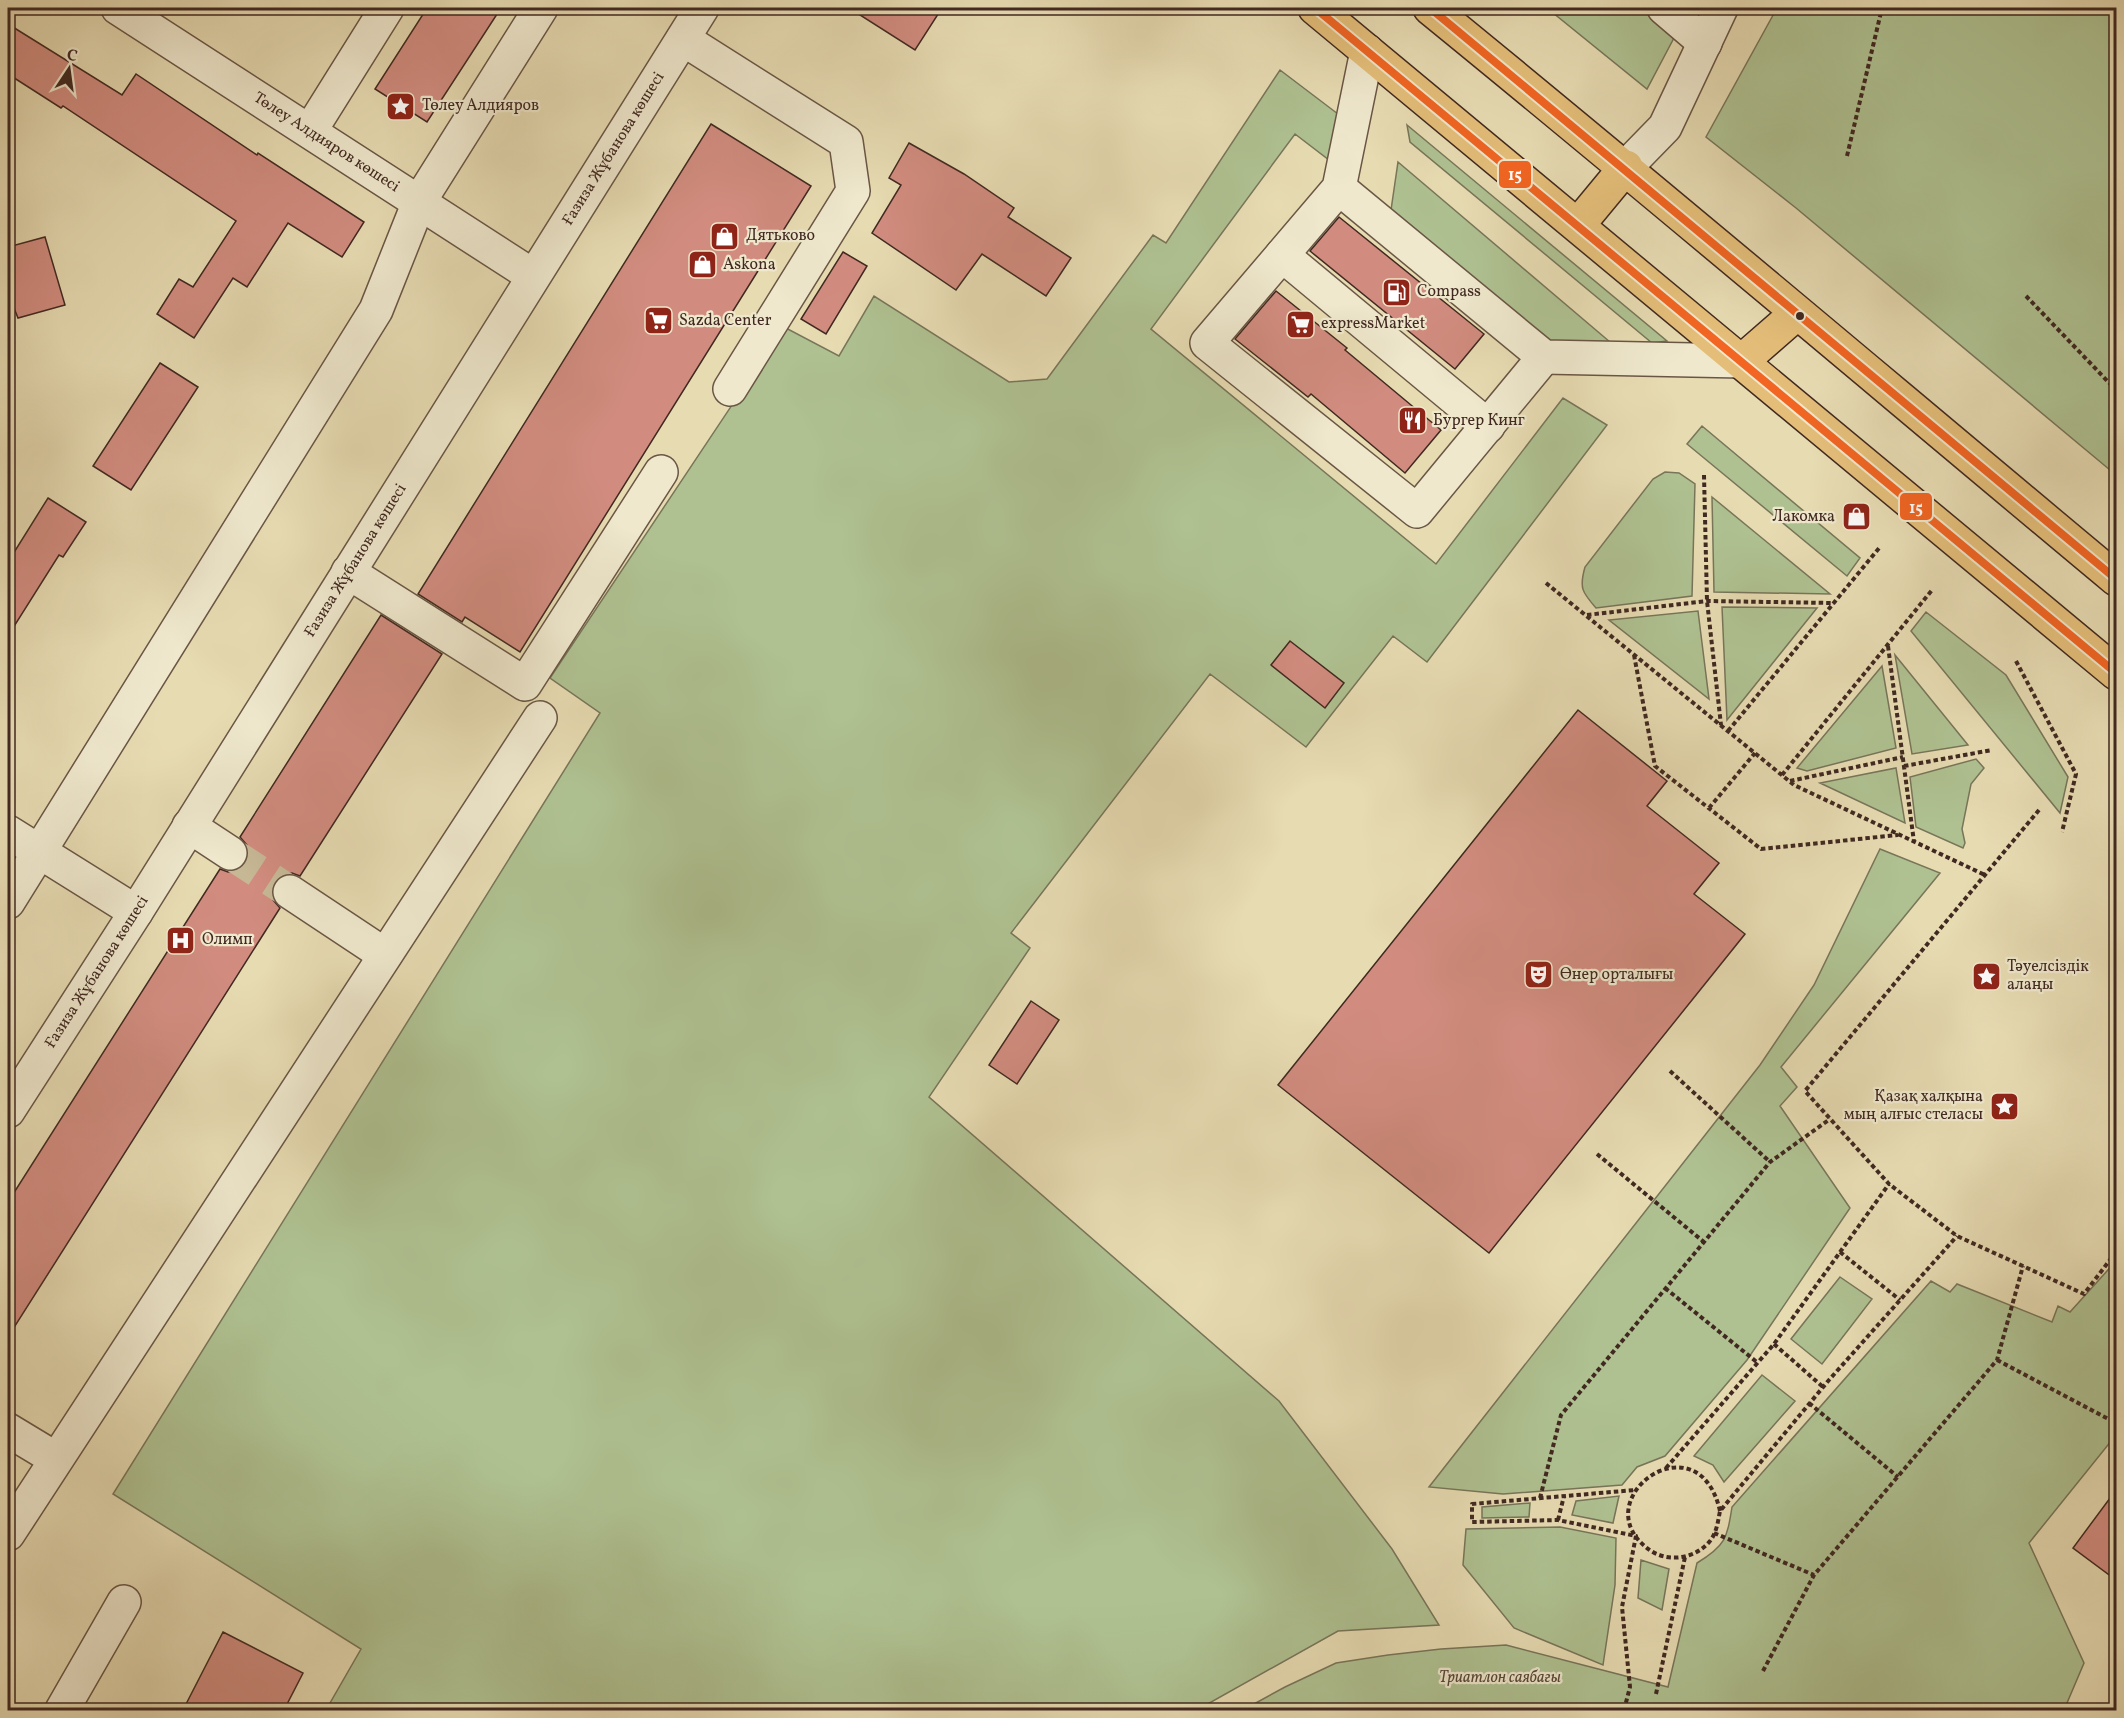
<svg xmlns="http://www.w3.org/2000/svg" width="2124" height="1718" font-family="Vollkorn,serif">
  <style>
    .green { fill: #afc191; stroke: #787559; stroke-width: 1.5 }
    .building { fill: #d18c7f; stroke: #412921; stroke-width: 1.5 }
    .lines { fill: none; stroke-linecap: round; stroke-linejoin: round }
    .minor-tunnel { stroke: #c6b795; stroke-width: 33; stroke-dasharray: 33 16; stroke-linecap: butt }
    .minor-casing { stroke: #6a5645; stroke-width: 36 }
    .major-casing { stroke: #412921; stroke-width: 36 }
    .path { stroke: #412921; stroke-width: 4; stroke-dasharray: 4.5 3; stroke-linecap: butt }
    .minor { stroke: #efe8cd; stroke-width: 33 }
    .major { stroke: #e4be79; stroke-width: 33 }
    .bus-1-casing { stroke: #efe8cd; stroke-width: 12 }
    .bus-1 { stroke: #f26522; stroke-width: 8 }
    .bus-dot { fill: #412921; stroke: #efe8cd; stroke-width: 2 }
    .labels { text-anchor: middle; dominant-baseline: central; stroke-width: 4.5; stroke-linejoin: round; paint-order: stroke }
    .poi-label { font-size: 16px; fill: #412921; stroke: #efe8cd; text-anchor: start }
    .street-label { font-size: 16px; fill: #412921; stroke: #efe8cd }
    .park-label { font-size: 16px; font-style: italic; fill: #574737; stroke: #efe8cd }
    .line-badge { stroke: #efe8cd; stroke-width: 2 }
    .badge-label { font-size: 16px; text-anchor: middle; font-weight: bold; fill: #fff }
  </style>
  <rect width="100%" height="100%" fill="#e7dbb2"/>
  <filter id="stains"><feTurbulence type="fractalNoise" baseFrequency=".00333" numOctaves="4"/><feColorMatrix values="0 0 0 0 .2 0 0 0 0 .09 0 0 0 0 .02 0 0 0 .5 -.17"/></filter>
  <radialGradient id="worn" r=".72"><stop offset=".6" stop-color="#630" stop-opacity="0"/><stop offset="1" stop-color="#630" stop-opacity=".3"/></radialGradient>
  <path class="green" d="M1547 8H1640L1675 36 1647 89Z
    M1777 8H2116V475L1796 208 1706 137Z
    M1280 70 1338 114 1333 163 1295 134 1151 329 1436 564 1563 398 1607 425 1427 662 1393 636 1306 747 1210 674 1011 933 1030 948 929 1097 1279 1401 1392 1549 1439 1625 1338 1631 1197 1710H326L361 1649 113 1494 600 713 550 678 784 327 839 356 874 296 1009 382 1047 379 1153 235 1166 243Z
    M1407 125 1667 341 1652 343 1410 142Z
    M1398 162 1610 342 1546 345 1390 217Z
    M1702 426 1860 558 1847 576 1687 444Z
    M1665 472 1679 473 1695 484 1692 596 1596 608C1582 592 1579 588 1585 567L1653 479Z
    M1712 497 1830 594 1714 592Z
    M1722 607 1817 608 1727 720Z
    M1698 611 1709 699 1609 620Z
    M1926 612 2006 675 2068 777 2060 813 1911 631Z
    M1895 655 1968 745 1912 754Z
    M1882 666 1896 748 1807 771 1797 768Z
    M1976 759 1984 768 1971 784 1962 829 1965 843 1963 848 1916 827 1910 777Z
    M1896 768 1905 823 1820 783Z
    M1880 849 1940 873 1781 1067 1797 1087 1780 1106 1850 1208 1747 1360 1665 1456 1637 1467 1622 1485 1503 1494 1429 1487 1760 1065 1814 985Z
    M2116 1261V1435L2029 1543 2084 1663 2064 1710H1243L1285 1687 1336 1663 1388 1655 1441 1649 1506 1645 1668 1687 1697 1563C1725 1546 1727 1539 1732 1507L1931 1281 1950 1292 1957 1284 2052 1322 2058 1306 2070 1312Z
    M1840 1277 1872 1299 1822 1364 1791 1339Z
    M1762 1375 1795 1401 1724 1482 1713 1465 1694 1456Z
    M1619 1496 1613 1523 1572 1515 1576 1501Z
    M1530 1503 1529 1517 1482 1518V1507Z
    M1560 1527 1616 1538 1615 1585 1603 1665 1514 1628 1463 1565 1466 1529Z
    M1641 1560 1669 1569 1662 1610 1638 1598Z"/>
  <path class="building" d="M427 8H501L427 122 375 89Z
    M849 8H942L915 50Z
    M8 24 122 95 136 74 257 155 258 153 364 222 342 257 288 223 247 287 233 278 194 338 157 314 179 279 193 287 236 221 63 106 61 108 8 74Z
    M711 124 811 186 520 652 465 617 462 622 418 594Z
    M909 143 964 174 1014 208 1008 217 1071 258 1046 296 982 254 956 290 872 233 901 185 889 178Z
    M1339 217 1484 334 1455 369 1310 251Z
    M45 237 65 305 18 318 8 293V247Z
    M843 252 867 266 826 334 801 319Z
    M1276 291 1347 348 1345 350 1441 430 1405 473 1311 394 1308 397 1235 339Z
    M160 363 198 387 131 490 93 466Z
    M48 498 86 522 63 557 59 555 8 636V562Z
    M381 615 442 654 300 876 292 873 282 875 274 882 271 891 273 900 280 908 8 1337V1202L220 869 228 872 238 870 246 863 249 855 247 845 240 837Z
    M1290 641 1344 683 1325 708 1271 665Z
    M1578 710 1667 781 1647 806 1719 863 1694 894 1745 934 1489 1253 1278 1085Z
    M1031 1001 1059 1020 1017 1084 989 1065Z
    M2116 1490V1580L2073 1548Z
    M223 1632 303 1673 284 1710H183Z"/>
  <g class="lines">
    <path class="minor-tunnel" d="M230 853 290 892"/>
    <defs>
      <g id="minor">
        <path id="s1" d="M118 8 533 276"/>
        <path d="M1664 8 1705 43"/>
        <path d="M683 39 846 142 853 191 730 389"/>
        <path d="M1367 51 1339 188 1207 343 1417 511 1544 357"/>
        <path d="M310 131 387 8"/>
        <path d="M1626 167 1665 127 1721 8"/>
        <path d="M1339 188 1544 357 1742 361"/>
        <path d="M1282 255 1488 426"/>
        <path d="M348 572 525 684 661 472"/>
        <path d="M189 826 230 853"/>
        <path d="M8 832 136 912"/>
        <path d="M290 892 385 955"/>
        <path d="M8 902 376 310 419 202 541 8"/>
        <path id="s2" d="M8 1111 136 912 702 8"/>
        <path d="M8 1430 56 1459"/>
        <path d="M8 1534 540 718"/>
        <path d="M62 1710 124 1602"/>
      </g>
      <path id="major" d="M1315 8 2116 673
        M1430 8C1661 196 1888 389 2116 579
        M1578 225 1626 167
        M1742 361 1797 313"/>
    </defs>
    <use href="#minor" class="minor-casing"/>
    <use href="#major" class="major-casing"/>
    <path class="path" d="M1847 156 1882 8
      M2026 296 2116 390
      M1704 475 1707 601 1721 725
      M1546 583 1794 785 1985 875
      M1587 615 1707 601 1834 603
      M1888 646 1914 842
      M1634 655 1655 766 1761 849 1898 835
      M2016 661 2076 774 2062 832
      M1728 731 1880 547
      M1904 766 1992 750
      M1782 775 1932 590
      M1790 781 1903 757
      M1709 808 1755 753
      M2039 810 1805 1091 1889 1184 1957 1236 2084 1294 2116 1252
      M1670 1071 1770 1162
      M1597 1154 1704 1242
      M1840 1252 1900 1300
      M1665 1288 1758 1363
      M1774 1344 1823 1387
      M1997 1360 2116 1423
      M1809 1403 1898 1477
      M1666 1468 1774 1344 1889 1184
      M1540 1498 1561 1415 1770 1162 1830 1119
      M1720 1511C1698 1414 1579 1502 1651 1551 1670 1563 1696 1558 1710 1541 1717 1532 1718 1521 1720 1511L1829 1380 1957 1236
      M1558 1520 1564 1496
      M1714 1533 1814 1575
      M1763 1671 1814 1575 1997 1360 2023 1266
      M1656 1694 1685 1557
      M1624 1710 1630 1687 1622 1607 1636 1536 1558 1520 1472 1522V1504L1635 1490"/>
    <use href="#minor" class="minor"/>
    <use href="#major" class="major"/>
    <defs>
      <path id="bus-1" d="M1315 8 2116 673
        M1430 8 2116 579"/>
    </defs>
    <use href="#bus-1" class="bus-1-casing"/>
    <use href="#bus-1" class="bus-1"/>
  </g>
  <defs>
    <symbol id="sight-square" viewBox="-11 -11 22 22"><rect x="-9" y="-9" width="18" height="18" rx="4" fill="#8f2418" stroke="#efe8cd"/><path d="M0-6L1.8-2.2L6-1.7L2.9 1.2L3.7 5.4L0 3.3L-3.7 5.4L-2.9 1.2L-6-1.7L-1.8-2.2Z" fill="#fff"/></symbol>
    <symbol id="shop-square" viewBox="-11 -11 22 22"><rect x="-9" y="-9" width="18" height="18" rx="4" fill="#8f2418" stroke="#efe8cd"/><path d="M-5-2.5h2.3a2.7 3.5 0 0 1 5.4 0H5L5.5 6h-11ZM-1.5-2.5h3a1.5 2.3 0 0 0-3 0Z" fill="#fff"/></symbol>
    <symbol id="fuel-square" viewBox="-11 -11 22 22"><rect x="-9" y="-9" width="18" height="18" rx="4" fill="#8f2418" stroke="#efe8cd"/><path d="M-5.5-6h7V0h2V4h1.3V-2.5L3-4.5l.8-.8L6-3V5H2.5V1h-1V6h-7ZM-4.2-4.7v3.2H.2V-4.7Z" fill="#fff"/></symbol>
    <symbol id="supermarket-square" viewBox="-11 -11 22 22"><rect x="-9" y="-9" width="18" height="18" rx="4" fill="#8f2418" stroke="#efe8cd"/><path d="M-6-5.5h2.5l.6 2H6L4.5 2H-2.5L-4.4-4H-6ZM-1.5 3.2a1.3 1.3 0 1 0 .1 0ZM3 3.2a1.3 1.3 0 1 0 .1 0Z" fill="#fff"/></symbol>
    <symbol id="restaurant-square" viewBox="-11 -11 22 22"><rect x="-9" y="-9" width="18" height="18" rx="4" fill="#8f2418" stroke="#efe8cd"/><path d="M-5-6h1v4h1v-4h1v4h1v-4h1v5L-1.5 .5V6h-2V.5L-5-1ZM5-6V6H3V1.5H1.5Q1.5-4 5-6Z" fill="#fff"/></symbol>
    <symbol id="hospital-square" viewBox="-11 -11 22 22"><rect x="-9" y="-9" width="18" height="18" rx="4" fill="#8f2418" stroke="#efe8cd"/><path d="M-5-5h3v3.5h4V-5h3V5h-3V1.5h-4V5h-3Z" fill="#fff"/></symbol>
    <symbol id="theatre-square" viewBox="-11 -11 22 22"><rect x="-9" y="-9" width="18" height="18" rx="4" fill="#8f2418" stroke="#efe8cd"/><path d="M-5-5.5Q0-4 5-5.5V0Q5 5 0 6Q-5 5-5 0ZM-3.3-2.5H-1v1.5H-3.3ZM1-2.5H3.3v1.5H1ZM-2.8 1Q0 5.5 2.8 1Z" fill="#fff"/></symbol>
  </defs>
  <g fill-rule="evenodd">
    <use href="#sight-square" x="384" y="90" width="33" height="33"/>
    <use href="#shop-square" x="708" y="220" width="33" height="33"/>
    <use href="#shop-square" x="686" y="248" width="33" height="33"/>
    <use href="#fuel-square" x="1380" y="276" width="33" height="33"/>
    <use href="#supermarket-square" x="642" y="304" width="33" height="33"/>
    <use href="#supermarket-square" x="1284" y="308" width="33" height="33"/>
    <use href="#restaurant-square" x="1396" y="404" width="33" height="33"/>
    <use href="#shop-square" x="1840" y="500" width="33" height="33"/>
    <use href="#hospital-square" x="164" y="924" width="33" height="33"/>
    <use href="#theatre-square" x="1522" y="958" width="33" height="33"/>
    <use href="#sight-square" x="1970" y="960" width="33" height="33"/>
    <use href="#sight-square" x="1988" y="1090" width="33" height="33"/>
  </g>
  <circle class="bus-dot" cx="1800" cy="316" r="5"/>
  <g class="labels">
    <g class="poi-label">
      <text x="422" y="106">Төлеу Алдияров</text>
      <text x="746" y="236">Дятьково</text>
      <text x="723" y="265">Askona</text>
      <text x="1417" y="292">Compass</text>
      <text x="679" y="321">Sazda Center</text>
      <text x="1321" y="324">expressMarket</text>
      <text x="1433" y="421">Бургер Кинг</text>
      <text x="1835" y="517" text-anchor="end">Лакомка</text>
      <text x="202" y="940">Олимп</text>
      <text x="2007" y="967">Тәуелсіздік<tspan x="2007" dy="18">алаңы</tspan></text>
      <text x="1560" y="975">Өнер орталығы</text>
      <text x="1983" y="1097" text-anchor="end">Қазақ халқына<tspan x="1983" dy="18">мың алғыс стеласы</tspan></text>
    </g>
    <g class="street-label">
      <text stroke="none"><textPath href="#s1" startOffset="248">Төлеу Алдияров көшесі</textPath></text>
      <text stroke="none"><textPath href="#s2" startOffset="1137">Ғазиза Жұбанова көшесі</textPath></text>
      <text stroke="none"><textPath href="#s2" startOffset="651">Ғазиза Жұбанова көшесі</textPath></text>
      <text stroke="none"><textPath href="#s2" startOffset="165">Ғазиза Жұбанова көшесі</textPath></text>
    </g>
    <g class="park-label">
      <text x="1500" y="1678">Триатлон саябағы</text>
    </g>
  </g>
  <g class="line-badge">
    <rect x="1498" y="160" width="34" height="29" rx="6" fill="#f26522"/>
    <rect x="1899" y="492" width="34" height="29" rx="6" fill="#f26522"/>
  </g>
  <g class="badge-label">
    <text x="1515" y="180">15</text>
    <text x="1916" y="513">15</text>
  </g>
  <rect width="2124" height="1718" fill="none" stroke="#e7dbb2" stroke-width="30"/>
  <rect x="9" y="9" width="2106" height="1700" fill="none" stroke="#412921" stroke-width="3"/>
  <rect x="15" y="15" width="2094" height="1688" fill="none" stroke="#412921" stroke-width="1.5"/>
  <g transform="translate(69 69) rotate(13)" stroke="#efe8cd" stroke-width="4.5" paint-order="stroke">
  <path d="M0-4.5L10 22L0 15L-10 22Z" fill="#412921"/>
  <text y="-9" font-size="16" font-weight="bold" text-anchor="middle" fill="#412921">С</text>
  </g>
  <rect width="100%" height="100%" filter="url(#stains)"/>
  <rect width="100%" height="100%" fill="url(#worn)"/>
</svg>
